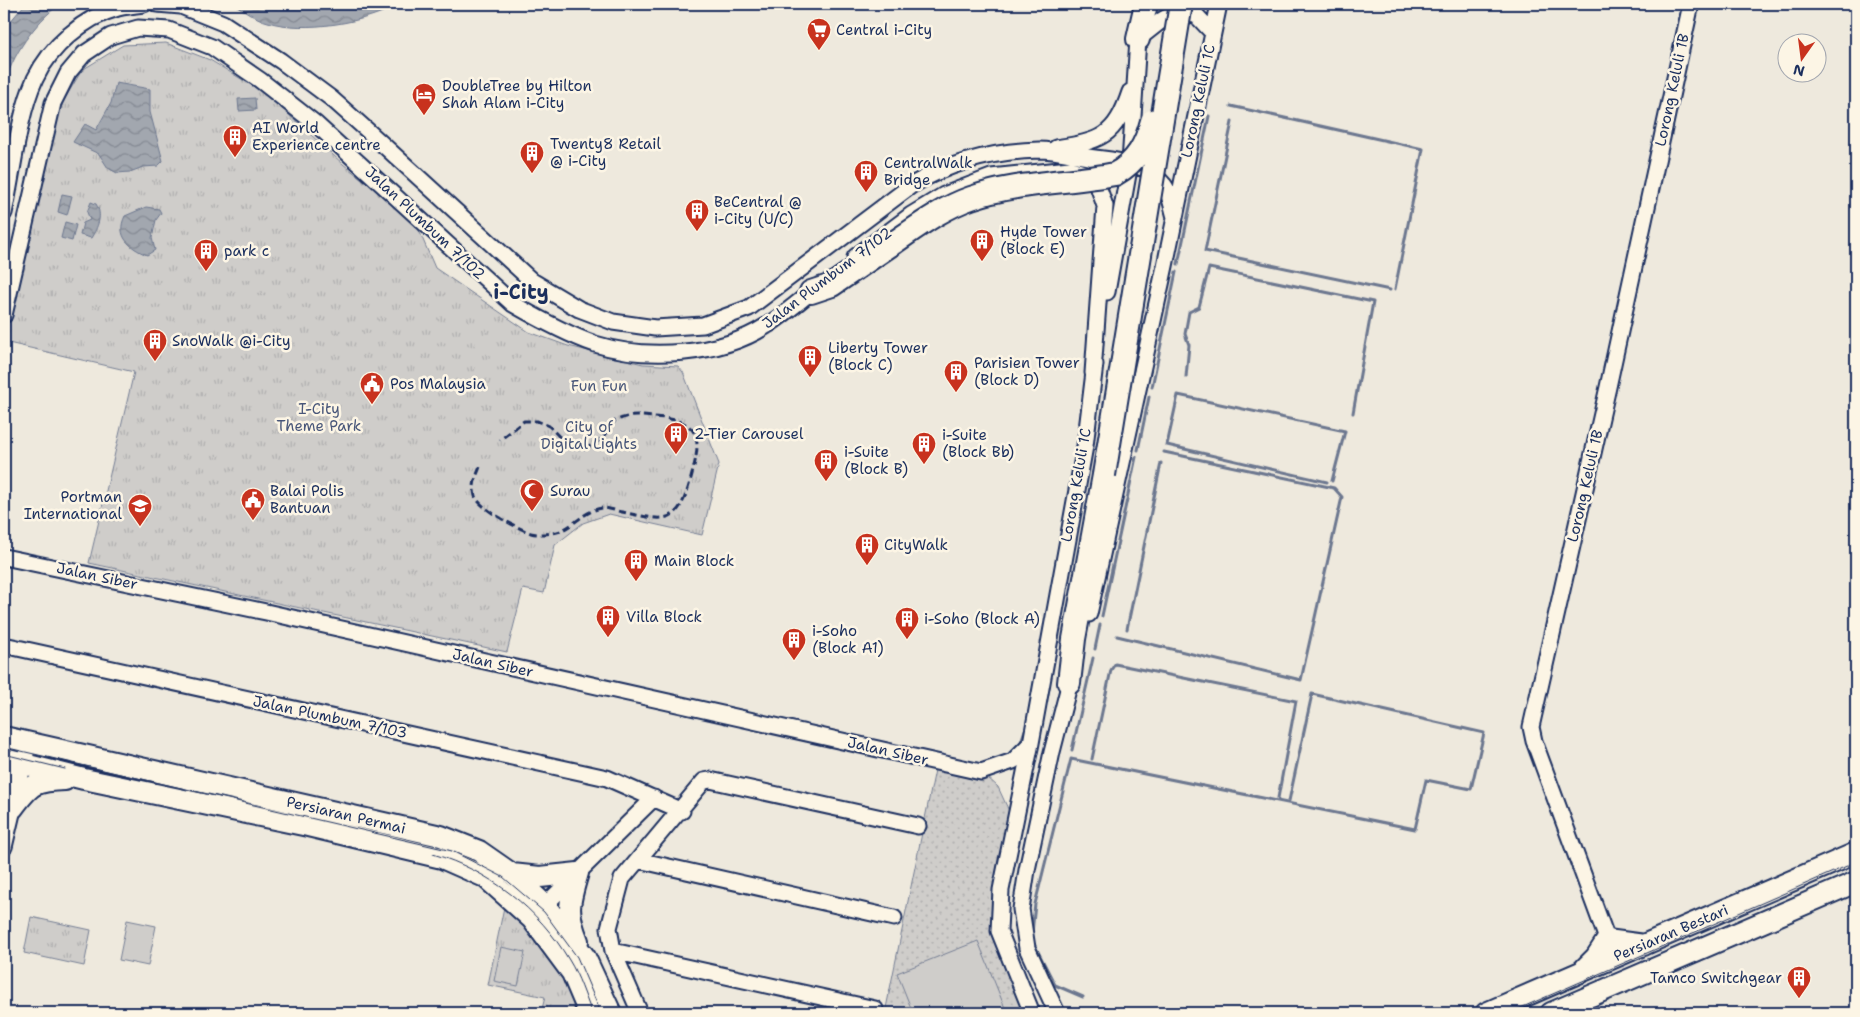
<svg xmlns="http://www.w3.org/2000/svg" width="1860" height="1017" font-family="'Shantell Sans',sans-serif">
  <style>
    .grass { fill: url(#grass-dots); stroke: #757e94 }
    .park { fill: url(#park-tufts); stroke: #757e94 }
    .pitch { fill: #cfcdca; stroke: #757e94 }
    .water { fill: url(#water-waves); stroke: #6c778f }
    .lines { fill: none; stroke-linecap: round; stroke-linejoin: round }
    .stream { stroke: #6c778f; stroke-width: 3 }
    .minor-casing { stroke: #1b2f5e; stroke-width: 19 }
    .major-casing { stroke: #1b2f5e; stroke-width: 24 }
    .highway-casing { stroke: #1b2f5e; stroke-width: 26 }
    .minor { stroke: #fcf5e5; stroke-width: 15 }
    .major { stroke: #fcf5e5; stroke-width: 20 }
    .highway { stroke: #fcf5e5; stroke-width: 22 }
    .tram { stroke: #1b2f5e; stroke-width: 1 }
    .rail { stroke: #1b2f5e; stroke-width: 3; stroke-dasharray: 8 4; stroke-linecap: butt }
    .highway-bridge-casing { stroke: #1b2f5e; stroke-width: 26; stroke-linecap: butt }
    .highway-bridge { stroke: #fcf5e5; stroke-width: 22 }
    .labels { text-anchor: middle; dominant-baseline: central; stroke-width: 5; stroke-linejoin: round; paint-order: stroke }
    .poi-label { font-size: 15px; fill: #1b2f5e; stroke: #fcf5e5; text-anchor: start }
    .street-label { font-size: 15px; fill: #1b2f5e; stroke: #fcf5e5 }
    .park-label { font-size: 15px; fill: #485679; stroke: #fcf5e5 }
    .district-label { font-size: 20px; font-weight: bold; fill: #1b2f5e; stroke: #fcf5e5 }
  </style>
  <defs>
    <pattern id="grass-dots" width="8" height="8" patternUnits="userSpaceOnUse" patternTransform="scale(1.25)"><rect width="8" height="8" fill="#cfcdca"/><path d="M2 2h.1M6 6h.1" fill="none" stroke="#b1b0b0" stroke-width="1.8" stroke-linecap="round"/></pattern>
    <pattern id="park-tufts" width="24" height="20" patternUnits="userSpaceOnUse" patternTransform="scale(1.25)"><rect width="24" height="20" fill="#cfcdca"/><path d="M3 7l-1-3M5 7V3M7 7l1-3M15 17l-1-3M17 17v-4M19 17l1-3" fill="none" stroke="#b1b0b0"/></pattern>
    <pattern id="water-waves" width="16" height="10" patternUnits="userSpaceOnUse" patternTransform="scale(1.25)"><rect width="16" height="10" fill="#a2a7af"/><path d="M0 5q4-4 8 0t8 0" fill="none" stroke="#838892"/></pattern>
  </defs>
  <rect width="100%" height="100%" fill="#eee9dd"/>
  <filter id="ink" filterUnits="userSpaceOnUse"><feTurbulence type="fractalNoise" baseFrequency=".02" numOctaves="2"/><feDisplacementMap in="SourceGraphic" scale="10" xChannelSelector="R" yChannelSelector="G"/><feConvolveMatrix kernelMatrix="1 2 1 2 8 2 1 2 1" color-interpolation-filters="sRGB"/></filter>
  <g filter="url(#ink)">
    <path class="grass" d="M936 765 986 776 998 787 1009 811 992 894V929L1024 1013H885Z"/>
    <path class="park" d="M166 43 210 60 266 94 343 164 415 221 435 268 529 332 568 346 643 364 678 366 683 372 719 464 702 535 609 514 583 523 555 545 544 593 523 589 507 652 89 563 134 372 4 342 61 105 82 70 123 45Z
      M504 907 533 934 573 990 579 1013H541L545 997 488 985Z
      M31 917 91 930 84 966 24 953Z"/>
    <path class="pitch" d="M127 920 156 926 148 966 119 960Z
      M978 941 1007 1013H913L897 973Z
      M501 947 525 952 518 986 494 981Z"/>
    <path class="water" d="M25 4H60C35 22 11 56 4 87V29Z
      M234 4H286L298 8 399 4C367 23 304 33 268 22 256 19 244 10 234 4Z
      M116 83 150 89V112L163 161 158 166 143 167 130 172 117 173 108 168 99 154 73 142 85 124 96 130 111 103Z
      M255 98 256 110 239 111 238 99Z
      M62 194 72 196 67 215 58 212Z
      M91 202 96 204C103 215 98 227 91 238L80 235 83 223 90 220 87 212Z
      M146 207 159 209 161 213 156 220 152 238 155 250 147 255C130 248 115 236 125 216Z
      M65 222 76 225 72 241 61 238Z"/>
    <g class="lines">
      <path class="stream" d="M1231 106 1423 149 1395 289
        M1232 122 1205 251 1390 290
        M1178 264 1209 116
        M1186 377 1189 345 1185 334 1189 312 1199 307 1209 268 1373 302 1353 413
        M1152 387 1176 272
        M1138 450 1149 397
        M1327 482 1167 445 1178 395 1345 431 1332 481
        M1102 616 1136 457
        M1127 629 1161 463
        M1117 636 1301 680 1342 497 1334 488 1164 452
        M1095 649 1100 625
        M1020 745 1025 730
        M1072 750 1093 658
        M1092 759 1111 670 1115 664 1296 701 1278 798
        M1032 933 1035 904 1071 759 1415 829 1426 780 1471 789 1484 733 1312 694 1289 801
        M1033 942 1055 985 1083 997"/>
      <defs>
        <path id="minor" d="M157 4 181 6 223 23 281 61 332 99 368 131 532 281 579 309 613 322 655 328 703 325 749 308 912 185C951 162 994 151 1039 150 1057 150 1077 156 1095 158 1120 161 1147 163 1164 185 1170 192 1172 208 1175 217
          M1056 148C1101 141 1115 137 1130 92
          M4 213C13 172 18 116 35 79 50 47 84 17 118 8 126 6 135 5 144 4
          M855 257 911 215 944 195 991 177 1070 169 1087 174 1097 183 1105 206 1093 373
          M1107 292 1130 163 1138 39 1162 20 1174 13 1196 15 1213 33
          M4 315 53 103 68 73 84 54 111 36 138 28 169 30 212 47 260 80 316 124 513 304C539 319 566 334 595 344 646 360 720 356 766 326 784 315 801 300 817 287
          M4 557 266 612 981 772 1013 761 1031 743
          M1089 614 1165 266 1219 4
          M4 645 607 778 682 811
          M4 847 26 754
          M638 860 894 918
          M538 912 654 798
          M1611 950 1534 741 1531 727 1608 387 1691 4
          M613 951 875 1009
          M640 1013 613 951 609 928 622 879 704 781 710 780 918 826
          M1032 1013 999 931 1001 890 1031 743 1085 446 1095 364
          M1057 1013 1027 948 1021 909 1027 870 1052 752 1072 674"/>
        <path id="major" d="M4 737 441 836 479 851 512 874 545 905 585 957 611 1013
          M4 759 84 779 308 826 442 858 485 877 532 919 572 973 589 1013
          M4 764 12 781 13 808
          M13 808C31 784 34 781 65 780
          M512 874 540 877 578 873C569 903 566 911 578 941
          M1585 968 1596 957 1607 940 1644 945
          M1486 1013 1856 853
          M1551 1013 1856 882"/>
        <path id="highway" d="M1138 39 1146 4
          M811 292 832 285 892 244
          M1069 683 1074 639 1104 475"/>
      </defs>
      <use href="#minor" class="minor-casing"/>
      <use href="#major" class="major-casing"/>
      <use href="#highway" class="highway-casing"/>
      <use href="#minor" class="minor"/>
      <use href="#major" class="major"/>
      <use href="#highway" class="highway"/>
      <path class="tram" d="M4 747 452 851 503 877 544 912 577 957 601 1013
        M4 754 65 769
        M433 854C490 871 539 909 569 960 579 976 585 996 592 1013
        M1509 1013 1856 862"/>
      <path class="rail" d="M480 467C476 477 472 485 475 496 480 509 517 528 531 533 538 535 549 534 557 532 574 527 584 510 603 508 609 508 616 511 622 512 666 521 678 527 691 478 702 437 702 421 655 417 641 416 629 414 615 421 609 425 606 434 601 439 596 443 590 446 585 449L570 448 549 426 537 421H524L500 440"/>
      <defs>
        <path id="highway-bridge" d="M892 244C917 227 942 208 971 198 1017 182 1068 183 1115 174 1137 162 1146 144 1152 121
          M1104 475 1181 4"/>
      </defs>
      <use href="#highway-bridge" class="highway-bridge-casing"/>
      <use href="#highway-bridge" class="highway-bridge"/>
    </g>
  </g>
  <defs>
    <symbol id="supermarket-pin" viewBox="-11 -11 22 30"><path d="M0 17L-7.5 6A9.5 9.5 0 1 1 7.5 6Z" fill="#c8321e" stroke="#fcf5e5"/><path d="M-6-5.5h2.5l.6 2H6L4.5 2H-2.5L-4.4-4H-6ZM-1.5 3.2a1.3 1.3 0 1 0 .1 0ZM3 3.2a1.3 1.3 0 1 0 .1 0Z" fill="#fff"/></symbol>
    <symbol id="hotel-pin" viewBox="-11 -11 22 30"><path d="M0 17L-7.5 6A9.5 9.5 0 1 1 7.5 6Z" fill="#c8321e" stroke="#fcf5e5"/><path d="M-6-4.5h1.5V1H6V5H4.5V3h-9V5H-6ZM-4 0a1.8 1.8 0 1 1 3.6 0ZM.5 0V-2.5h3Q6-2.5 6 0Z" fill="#fff"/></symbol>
    <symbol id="building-pin" viewBox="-11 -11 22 30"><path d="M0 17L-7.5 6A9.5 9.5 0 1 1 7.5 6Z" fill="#c8321e" stroke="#fcf5e5"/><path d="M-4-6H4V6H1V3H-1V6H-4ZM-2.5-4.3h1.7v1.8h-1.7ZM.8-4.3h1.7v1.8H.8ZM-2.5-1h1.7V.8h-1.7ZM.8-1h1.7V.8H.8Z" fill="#fff"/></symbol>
    <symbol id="civic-pin" viewBox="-11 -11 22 30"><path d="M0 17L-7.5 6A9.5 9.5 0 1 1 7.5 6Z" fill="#c8321e" stroke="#fcf5e5"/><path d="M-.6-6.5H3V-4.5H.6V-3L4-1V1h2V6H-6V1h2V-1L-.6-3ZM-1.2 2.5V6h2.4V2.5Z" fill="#fff"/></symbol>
    <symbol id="mosque-pin" viewBox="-11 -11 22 30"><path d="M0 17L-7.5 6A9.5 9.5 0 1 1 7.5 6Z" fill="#c8321e" stroke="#fcf5e5"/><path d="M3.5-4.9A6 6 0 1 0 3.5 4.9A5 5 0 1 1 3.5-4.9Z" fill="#fff"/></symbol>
    <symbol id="school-pin" viewBox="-11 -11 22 30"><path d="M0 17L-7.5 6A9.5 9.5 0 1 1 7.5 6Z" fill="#c8321e" stroke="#fcf5e5"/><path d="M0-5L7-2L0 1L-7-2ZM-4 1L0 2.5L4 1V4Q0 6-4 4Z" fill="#fff"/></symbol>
  </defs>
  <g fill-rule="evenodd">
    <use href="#supermarket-pin" x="805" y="16" width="28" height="38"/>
    <use href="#hotel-pin" x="410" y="81" width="28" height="38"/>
    <use href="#building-pin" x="221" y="123" width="28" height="38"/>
    <use href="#building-pin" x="518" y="139" width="28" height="38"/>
    <use href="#building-pin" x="852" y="158" width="28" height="38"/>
    <use href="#building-pin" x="683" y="197" width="28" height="38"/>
    <use href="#building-pin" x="968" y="227" width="28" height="38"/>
    <use href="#building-pin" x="192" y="237" width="28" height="38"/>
    <use href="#building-pin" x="141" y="327" width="28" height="38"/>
    <use href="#building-pin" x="796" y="343" width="28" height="38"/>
    <use href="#building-pin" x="942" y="358" width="28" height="38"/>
    <use href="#civic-pin" x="358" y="370" width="28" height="38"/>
    <use href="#building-pin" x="662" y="420" width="28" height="38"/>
    <use href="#building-pin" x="910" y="430" width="28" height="38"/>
    <use href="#building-pin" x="812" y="447" width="28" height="38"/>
    <use href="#mosque-pin" x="518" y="477" width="28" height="38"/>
    <use href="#civic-pin" x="239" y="486" width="28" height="38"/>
    <use href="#school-pin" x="126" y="492" width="28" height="38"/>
    <use href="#building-pin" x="853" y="531" width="28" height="38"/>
    <use href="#building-pin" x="622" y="547" width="28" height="38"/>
    <use href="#building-pin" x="594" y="603" width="28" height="38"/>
    <use href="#building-pin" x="893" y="605" width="28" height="38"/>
    <use href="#building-pin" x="780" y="626" width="28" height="38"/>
    <use href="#building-pin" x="1785" y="964" width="28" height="38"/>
  </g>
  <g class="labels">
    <g class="poi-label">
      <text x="836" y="30">Central i-City</text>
      <text x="442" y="86">DoubleTree by Hilton<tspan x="442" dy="17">Shah Alam i-City</tspan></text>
      <text x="252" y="128">AI World<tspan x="252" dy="17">Experience centre</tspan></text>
      <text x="550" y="144">Twenty8 Retail<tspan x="550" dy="17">@ i-City</tspan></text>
      <text x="884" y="163">CentralWalk<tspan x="884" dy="17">Bridge</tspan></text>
      <text x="714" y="202">BeCentral @<tspan x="714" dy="17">i-City (U/C)</tspan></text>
      <text x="1000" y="232">Hyde Tower<tspan x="1000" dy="17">(Block E)</tspan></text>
      <text x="224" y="251">park c</text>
      <text x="172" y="341">SnoWalk @i-City</text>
      <text x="828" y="348">Liberty Tower<tspan x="828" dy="17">(Block C)</tspan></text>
      <text x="974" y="363">Parisien Tower<tspan x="974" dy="17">(Block D)</tspan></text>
      <text x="390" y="384">Pos Malaysia</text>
      <text x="694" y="434">2-Tier Carousel</text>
      <text x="942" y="435">i-Suite<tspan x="942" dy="17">(Block Bb)</tspan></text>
      <text x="844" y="452">i-Suite<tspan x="844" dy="17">(Block B)</tspan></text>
      <text x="270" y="491">Balai Polis<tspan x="270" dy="17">Bantuan</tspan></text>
      <text x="550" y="491">Surau</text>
      <text x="122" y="497" text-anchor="end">Portman<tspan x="122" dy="17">International</tspan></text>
      <text x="884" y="545">CityWalk</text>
      <text x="654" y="561">Main Block</text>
      <text x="626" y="617">Villa Block</text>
      <text x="924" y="619">i-Soho (Block A)</text>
      <text x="812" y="631">i-Soho<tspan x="812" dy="17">(Block A1)</tspan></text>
      <text x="1782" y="978" text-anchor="end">Tamco Switchgear</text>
    </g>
    <g class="street-label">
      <text transform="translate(1672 90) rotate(-78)">Lorong Keluli 1B</text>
      <text transform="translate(1198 101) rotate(-78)">Lorong Keluli 1C</text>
      <text transform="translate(425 223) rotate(43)">Jalan Plumbum 7/102</text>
      <text transform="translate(827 278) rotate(-37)">Jalan Plumbum 7/102</text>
      <text transform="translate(1076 485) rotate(-80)">Lorong Keluli 1C</text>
      <text transform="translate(1585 486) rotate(-77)">Lorong Keluli 1B</text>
      <text transform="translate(97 576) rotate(12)">Jalan Siber</text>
      <text transform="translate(493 663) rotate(13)">Jalan Siber</text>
      <text transform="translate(330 717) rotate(12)">Jalan Plumbum 7/103</text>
      <text transform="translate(888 751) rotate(13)">Jalan Siber</text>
      <text transform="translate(346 815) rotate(13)">Persiaran Permai</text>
      <text transform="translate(1671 933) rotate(-23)">Persiaran Bestari</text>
    </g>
    <g class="park-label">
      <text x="599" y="386">Fun Fun</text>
      <text x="319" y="409">I-City<tspan x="319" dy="17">Theme Park</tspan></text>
      <text x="589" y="427">City of<tspan x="589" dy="17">Digital Lights</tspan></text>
    </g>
    <g class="district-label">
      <text x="521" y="292">i-City</text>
    </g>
  </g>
  <rect width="1860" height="1017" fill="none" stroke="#fcf5e5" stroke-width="20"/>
  <rect x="10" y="10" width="1840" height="997" fill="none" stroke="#1b2f5e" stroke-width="2" filter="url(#ink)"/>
  <g transform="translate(1802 58) rotate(194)"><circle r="24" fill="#fcf5e5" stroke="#a2a6af"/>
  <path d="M0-4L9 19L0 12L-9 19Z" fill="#c8321e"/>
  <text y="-8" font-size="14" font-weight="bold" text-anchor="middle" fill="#1b2f5e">N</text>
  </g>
</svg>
